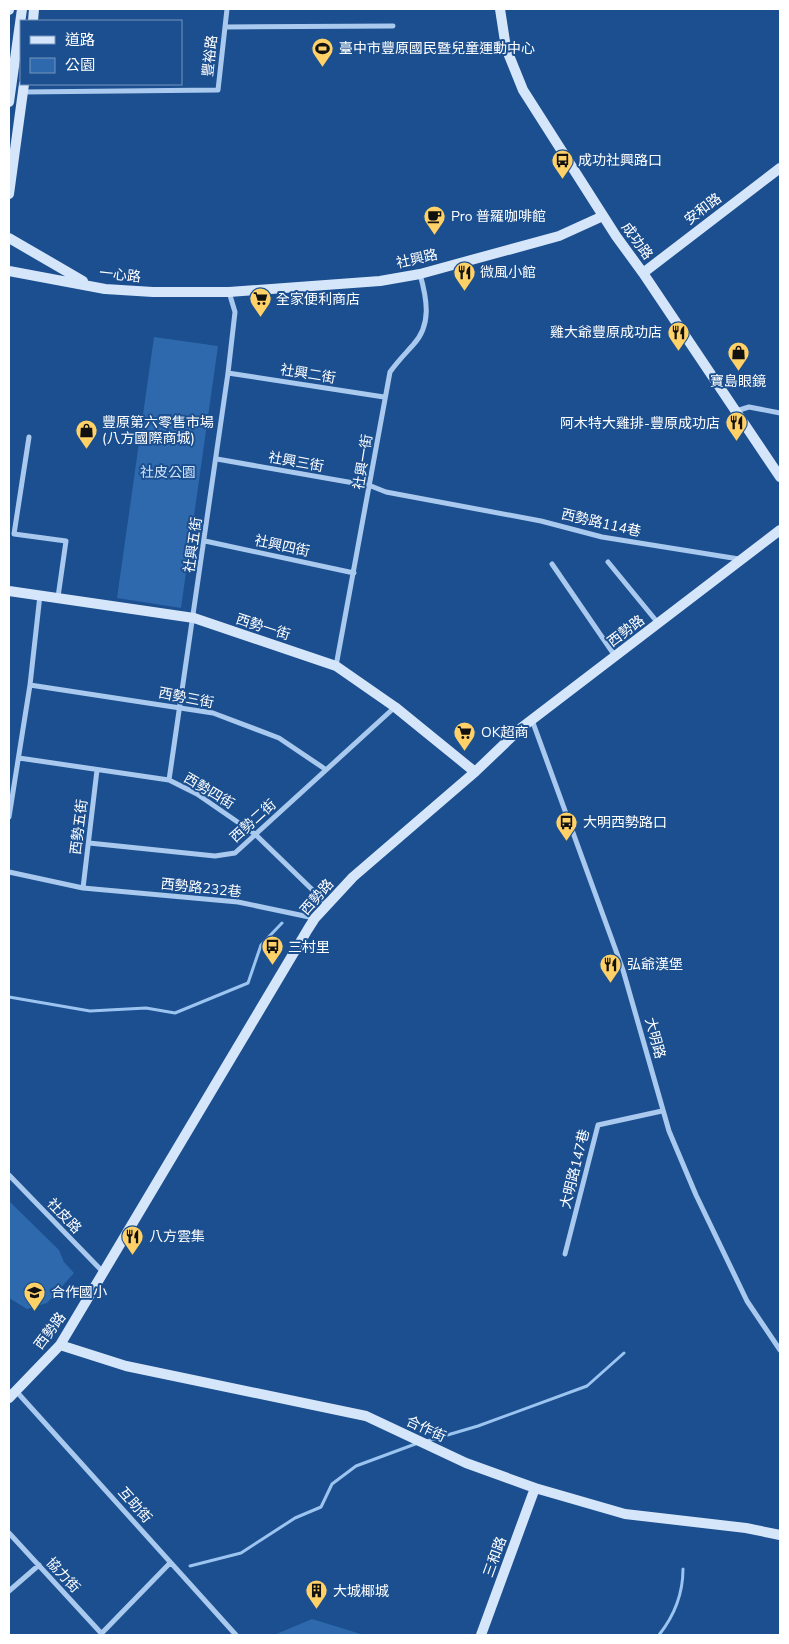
<svg xmlns="http://www.w3.org/2000/svg" width="789" height="1644" font-family="'Nunito Sans','Noto Sans TC',sans-serif">
  <style>
    .green { fill: #2e69ad }
    .lines { fill: none; stroke-linecap: round; stroke-linejoin: round }
    .stream { stroke: #9cc4f0; stroke-width: 3 }
    .street { stroke: #a9c9ee; stroke-width: 5 }
    .secondary { stroke: #d6e6fa; stroke-width: 10 }
    .labels { text-anchor: middle; dominant-baseline: central; stroke-width: 4; stroke-linejoin: round; paint-order: stroke }
    .poi-label { font-size: 14px; fill: #fff; stroke: #1b4f8f; text-anchor: start }
    .street-label { font-size: 14px; fill: #fff; stroke: #1b4f8f }
    .park-label { font-size: 14px; fill: #cfe3fa; stroke: #1b4f8f }
  </style>
  <rect width="100%" height="100%" fill="#1b4f8f"/>
  <path class="green" d="M154 337 218 346 181 608 117 598Z
    M9 1201 59 1250 64 1262 74 1273 47 1303 27 1309 9 1298Z
    M312 1619 364 1635H274Z"/>
  <g class="lines">
    <path class="stream" d="M9 997 90 1011 146 1008 175 1013 248 983 261 945 282 923
      M427 1441 478 1426 587 1386 624 1353
      M190 1566 241 1553 295 1518 321 1507 332 1484 356 1466 418 1443
      M659 1635C674 1616 683 1595 683 1569"/>
    <path class="street" d="M225 27 393 26
      M23 92 218 90 227 9
      M228 373 384 397
      M736 411 749 407 780 413
      M29 437 14 534 66 541 58 597
      M217 459 371 486 386 492 541 521 602 537 739 559
      M205 541 354 573
      M608 562 658 623
      M552 564 615 656
      M336 666 390 372C397 362 404 355 413 345 432 325 427 299 420 274
      M30 685 213 713 279 738 325 769
      M532 720 623 970 669 1131 696 1195 747 1301 780 1350
      M19 758 169 780 197 794 255 834 327 904
      M169 780 228 373 235 312 229 292
      M9 817 30 685 40 595
      M89 843 215 856 235 853 395 707
      M9 872 83 888 238 902 314 918
      M83 888 97 770
      M9 1175 104 1273
      M565 1254 598 1125 662 1111
      M16 1391 236 1635
      M9 1533 101 1633
      M9 1591 39 1565
      M100 1635 170 1563"/>
    <path class="secondary" d="M500 9 506 48 523 90 616 236 643 273 780 477
      M9 10V9
      M33 21 34 9
      M9 102 22 9
      M9 194 24 84
      M9 238 83 281
      M9 271 105 289 153 292H229L380 281 420 274 559 236 603 216
      M643 273 780 168
      M9 591 194 618 336 666 395 707 475 772
      M60 1345 126 1366 366 1416 466 1463 535 1488 625 1514 746 1528 780 1535
      M9 1398 60 1345 308 929 315 918 353 877 475 772 521 728 780 530
      M481 1635 535 1488"/>
  </g>
  <defs>
    <symbol id="stadium-pin" viewBox="-11 -11 22 30"><path d="M0 17L-7.5 6A9.5 9.5 0 1 1 7.5 6Z" fill="#ffd166" stroke="#1b4f8f"/><path d="M0-5a6.5 5 0 1 0 0 10a6.5 5 0 1 0 0-10ZM-3.5-1.8h7v3.6h-7Z" fill="#111"/></symbol>
    <symbol id="bus-pin" viewBox="-11 -11 22 30"><path d="M0 17L-7.5 6A9.5 9.5 0 1 1 7.5 6Z" fill="#ffd166" stroke="#1b4f8f"/><path d="M-5-6H5V4H4V6H2V4H-2V6H-4V4H-5ZM-3.5-4V0h7V-4ZM-3.5 1.2v1.5H-2V1.2ZM2 1.2v1.5H3.5V1.2Z" fill="#111"/></symbol>
    <symbol id="cafe-pin" viewBox="-11 -11 22 30"><path d="M0 17L-7.5 6A9.5 9.5 0 1 1 7.5 6Z" fill="#ffd166" stroke="#1b4f8f"/><path d="M-5.5-4.5H6V0H3Q3 3.5 0 3.5H-2.5Q-5.5 3.5-5.5 0ZM3-3.2v2h1.7v-2ZM-6 4.5H4V6H-6Z" fill="#111"/></symbol>
    <symbol id="restaurant-pin" viewBox="-11 -11 22 30"><path d="M0 17L-7.5 6A9.5 9.5 0 1 1 7.5 6Z" fill="#ffd166" stroke="#1b4f8f"/><path d="M-5-6h1v4h1v-4h1v4h1v-4h1v5L-1.5 .5V6h-2V.5L-5-1ZM5-6V6H3V1.5H1.5Q1.5-4 5-6Z" fill="#111"/></symbol>
    <symbol id="supermarket-pin" viewBox="-11 -11 22 30"><path d="M0 17L-7.5 6A9.5 9.5 0 1 1 7.5 6Z" fill="#ffd166" stroke="#1b4f8f"/><path d="M-6-5.5h2.5l.6 2H6L4.5 2H-2.5L-4.4-4H-6ZM-1.5 3.2a1.3 1.3 0 1 0 .1 0ZM3 3.2a1.3 1.3 0 1 0 .1 0Z" fill="#111"/></symbol>
    <symbol id="shop-pin" viewBox="-11 -11 22 30"><path d="M0 17L-7.5 6A9.5 9.5 0 1 1 7.5 6Z" fill="#ffd166" stroke="#1b4f8f"/><path d="M-5-2.5h2.3a2.7 3.5 0 0 1 5.4 0H5L5.5 6h-11ZM-1.5-2.5h3a1.5 2.3 0 0 0-3 0Z" fill="#111"/></symbol>
    <symbol id="school-pin" viewBox="-11 -11 22 30"><path d="M0 17L-7.5 6A9.5 9.5 0 1 1 7.5 6Z" fill="#ffd166" stroke="#1b4f8f"/><path d="M0-5L7-2L0 1L-7-2ZM-4 1L0 2.5L4 1V4Q0 6-4 4Z" fill="#111"/></symbol>
    <symbol id="building-pin" viewBox="-11 -11 22 30"><path d="M0 17L-7.5 6A9.5 9.5 0 1 1 7.5 6Z" fill="#ffd166" stroke="#1b4f8f"/><path d="M-4-6H4V6H1V3H-1V6H-4ZM-2.5-4.3h1.7v1.8h-1.7ZM.8-4.3h1.7v1.8H.8ZM-2.5-1h1.7V.8h-1.7ZM.8-1h1.7V.8H.8Z" fill="#111"/></symbol>
  </defs>
  <g fill-rule="evenodd">
    <use href="#stadium-pin" x="310" y="36" width="25" height="34"/>
    <use href="#bus-pin" x="550" y="148" width="25" height="34"/>
    <use href="#cafe-pin" x="422" y="204" width="25" height="34"/>
    <use href="#restaurant-pin" x="452" y="260" width="25" height="34"/>
    <use href="#supermarket-pin" x="248" y="286" width="25" height="34"/>
    <use href="#restaurant-pin" x="666" y="320" width="25" height="34"/>
    <use href="#shop-pin" x="726" y="340" width="25" height="34"/>
    <use href="#restaurant-pin" x="724" y="410" width="25" height="34"/>
    <use href="#shop-pin" x="74" y="418" width="25" height="34"/>
    <use href="#supermarket-pin" x="452" y="720" width="25" height="34"/>
    <use href="#bus-pin" x="554" y="810" width="25" height="34"/>
    <use href="#bus-pin" x="260" y="934" width="25" height="34"/>
    <use href="#restaurant-pin" x="598" y="952" width="25" height="34"/>
    <use href="#restaurant-pin" x="120" y="1224" width="25" height="34"/>
    <use href="#school-pin" x="22" y="1280" width="25" height="34"/>
    <use href="#building-pin" x="304" y="1578" width="25" height="34"/>
  </g>
  <g class="labels">
    <g class="poi-label">
      <text x="339" y="48">臺中市豐原國民暨兒童運動中心</text>
      <text x="578" y="160">成功社興路口</text>
      <text x="451" y="216">Pro 普羅咖啡館</text>
      <text x="480" y="272">微風小館</text>
      <text x="276" y="299">全家便利商店</text>
      <text x="662" y="332" text-anchor="end">雞大爺豐原成功店</text>
      <text x="738" y="381" text-anchor="middle">寶島眼鏡</text>
      <text x="102" y="422">豐原第六零售市場<tspan x="102" dy="16">(八方國際商城)</tspan></text>
      <text x="720" y="423" text-anchor="end">阿木特大雞排-豐原成功店</text>
      <text x="481" y="732">OK超商</text>
      <text x="583" y="822">大明西勢路口</text>
      <text x="288" y="947">三村里</text>
      <text x="627" y="964">弘爺漢堡</text>
      <text x="149" y="1236">八方雲集</text>
      <text x="51" y="1292">合作國小</text>
      <text x="333" y="1591">大城椰城</text>
    </g>
    <g class="street-label">
      <text transform="translate(210 56) rotate(-84)">豐裕路</text>
      <text transform="translate(703 209) rotate(-37)">安和路</text>
      <text transform="translate(637 241) rotate(54)">成功路</text>
      <text transform="translate(417 259) rotate(-13)">社興路</text>
      <text transform="translate(120 275) rotate(6)">一心路</text>
      <text transform="translate(308 374) rotate(9)">社興二街</text>
      <text transform="translate(296 462) rotate(10)">社興三街</text>
      <text transform="translate(363 462) rotate(-81)">社興一街</text>
      <text transform="translate(601 523) rotate(13)">西勢路114巷</text>
      <text transform="translate(193 545) rotate(-82)">社興五街</text>
      <text transform="translate(282 546) rotate(12)">社興四街</text>
      <text transform="translate(263 627) rotate(18)">西勢一街</text>
      <text transform="translate(626 631) rotate(-37)">西勢路</text>
      <text transform="translate(186 698) rotate(11)">西勢三街</text>
      <text transform="translate(209 791) rotate(31)">西勢四街</text>
      <text transform="translate(253 821) rotate(-42)">西勢二街</text>
      <text transform="translate(79 827) rotate(-83)">西勢五街</text>
      <text transform="translate(201 888) rotate(6)">西勢路232巷</text>
      <text transform="translate(317 897) rotate(-49)">西勢路</text>
      <text transform="translate(655 1038) rotate(75)">大明路</text>
      <text transform="translate(575 1169) rotate(-76)">大明路147巷</text>
      <text transform="translate(64 1216) rotate(46)">社皮路</text>
      <text transform="translate(50 1331) rotate(-53)">西勢路</text>
      <text transform="translate(426 1429) rotate(25)">合作街</text>
      <text transform="translate(135 1505) rotate(48)">互助街</text>
      <text transform="translate(495 1557) rotate(-70)">三和路</text>
      <text transform="translate(63 1575) rotate(47)">協力街</text>
    </g>
    <g class="park-label">
      <text x="168" y="472">社皮公園</text>
    </g>
  </g>
  <rect width="789" height="1644" fill="none" stroke="#ffffff" stroke-width="20"/>
  <rect x="20" y="20" width="162" height="65" fill="#1b4f8f" stroke="#7695bc"/>
  <rect x="30" y="36" width="25" height="8" fill="#d6e6fa" stroke="#7695bc"/>
  <text x="65" y="45" font-size="15" fill="#ffffff">道路</text>
  <rect x="30" y="58" width="25" height="15" fill="#2e69ad" stroke="#7695bc"/>
  <text x="65" y="70" font-size="15" fill="#ffffff">公園</text>
</svg>
